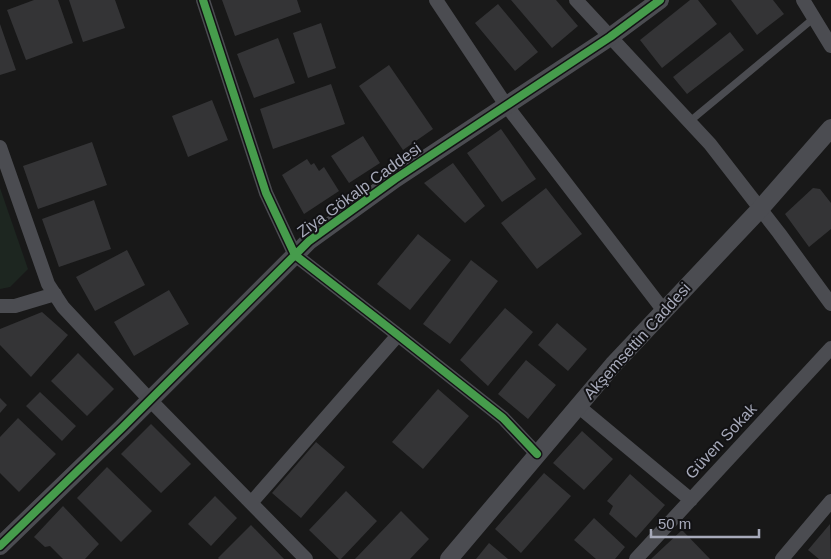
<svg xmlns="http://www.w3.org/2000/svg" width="831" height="559" font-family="Arial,sans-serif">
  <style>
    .green { fill: #1d2620 }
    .building { fill: #343436 }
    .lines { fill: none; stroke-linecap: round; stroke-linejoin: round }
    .service { stroke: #4b4c51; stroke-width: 7 }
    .minor { stroke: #4b4c51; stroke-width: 14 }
    .tertiary { stroke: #4b4c51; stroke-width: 18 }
    .cycleway-casing { stroke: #121214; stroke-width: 11 }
    .cycleway { stroke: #469c4c; stroke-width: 8 }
    .labels { text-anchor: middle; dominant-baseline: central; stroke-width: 4; stroke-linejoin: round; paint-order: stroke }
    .street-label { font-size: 16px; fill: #a7aaba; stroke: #121214 }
  </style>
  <rect width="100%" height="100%" fill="#181818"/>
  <path class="green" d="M0 188 28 269 10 287 0 289Z"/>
  <path class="building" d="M34 0H58L73 43 26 60 7 10Z
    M69 0H115L125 28 83 42Z
    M222 0H297L301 12 235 36Z
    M511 0H556L578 26 552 48Z
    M690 0H698L717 24 662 68 640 40Z
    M731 0H773L784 14 757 35Z
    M498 4 538 52 515 71 475 23Z
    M321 23 336 68 308 78 293 33Z
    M0 24 16 70 0 75Z
    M730 32 744 50 687 94 673 77Z
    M278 38 295 83 254 98 237 54Z
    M389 65 433 129 403 150 359 86Z
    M331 84 345 124 273 149 260 109Z
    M212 100 228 140 188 157 172 116Z
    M501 129 536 179 502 202 467 153Z
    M363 136 380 163 349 183 331 156Z
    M92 142 107 185 38 209 23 166Z
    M307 159 311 165 314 163 319 171 324 167 339 191 304 214 282 175Z
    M453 163 485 206 465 223 424 183Z
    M546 188 582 234 537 269 501 223Z
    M813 188 820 189 831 203V229L809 247 785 214Z
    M94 200 111 249 59 267 42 219Z
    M418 234 451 260 410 310 377 284Z
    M127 250 145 285 95 311 76 277Z
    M471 260 498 281 450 344 423 324Z
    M169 290 189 324 134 356 114 322Z
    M505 308 533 332 488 386 460 360Z
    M42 312 68 335 31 377 0 345V329Z
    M557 323 587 349 568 371 538 345Z
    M78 353 114 389 87 416 51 381Z
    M526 360 556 385 528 419 498 394Z
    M438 389 469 416 423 469 392 442Z
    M40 392 76 426 62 441 26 406Z
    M0 398 7 405 0 413Z
    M18 418 56 454 19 492 0 473V437Z
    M151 424 191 464 161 493 121 454Z
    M582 431 613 459 584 490 553 463Z
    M316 442 345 467 301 518 272 493Z
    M107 467 152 511 121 542 77 498Z
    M544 473 571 496 521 553 495 529Z
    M630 474 665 505 636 538 609 514 613 506 607 501Z
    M346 491 377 521 341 559H339L309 530Z
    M215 496 237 518 211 546 188 524Z
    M63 506 99 544 85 559H63L50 546 45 547 34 537Z
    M401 511 429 539 410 559H355Z
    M594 518 625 547 615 559H596L574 540Z
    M830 524 831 559H819L808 550Z
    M251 525 284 559H219L218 558Z
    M682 530 710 559H651Z
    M489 543 508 559H476Z"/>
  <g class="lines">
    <path class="service" d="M689 122 814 18"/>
    <path class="minor" d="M203 0 266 193 295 255 398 335 503 418 537 454
      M436 0 506 105 664 311
      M576 0 710 144 779 233 831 304
      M803 0 831 46
      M0 147 48 284 63 307 150 400 306 559
      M0 306H15L55 294
      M578 406 691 500
      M251 503 398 335
      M636 559 831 348
      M782 559 831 501"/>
    <path class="tertiary" d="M0 546 123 427 309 241 395 179 610 37 660 0
      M449 559 613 365 760 209 831 128"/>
    <defs>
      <path id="cycleway" d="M203 0 266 193 295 255 398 335 503 418 537 454
        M0 546 123 427 309 241 395 179 610 37 660 0"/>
    </defs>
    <use href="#cycleway" class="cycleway-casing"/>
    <use href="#cycleway" class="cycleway"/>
  </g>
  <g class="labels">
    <g class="street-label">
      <text transform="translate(359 190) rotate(-36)">Ziya Gökalp Caddesi</text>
      <text transform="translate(637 341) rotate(-48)">Akşemsettin Caddesi</text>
      <text transform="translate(721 441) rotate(-47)">Güven Sokak</text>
    </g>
  </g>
  <path d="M651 529v8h108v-8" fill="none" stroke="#a7aaba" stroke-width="2.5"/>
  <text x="658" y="529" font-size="15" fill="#a7aaba" stroke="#121214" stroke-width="4" paint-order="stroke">50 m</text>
</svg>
